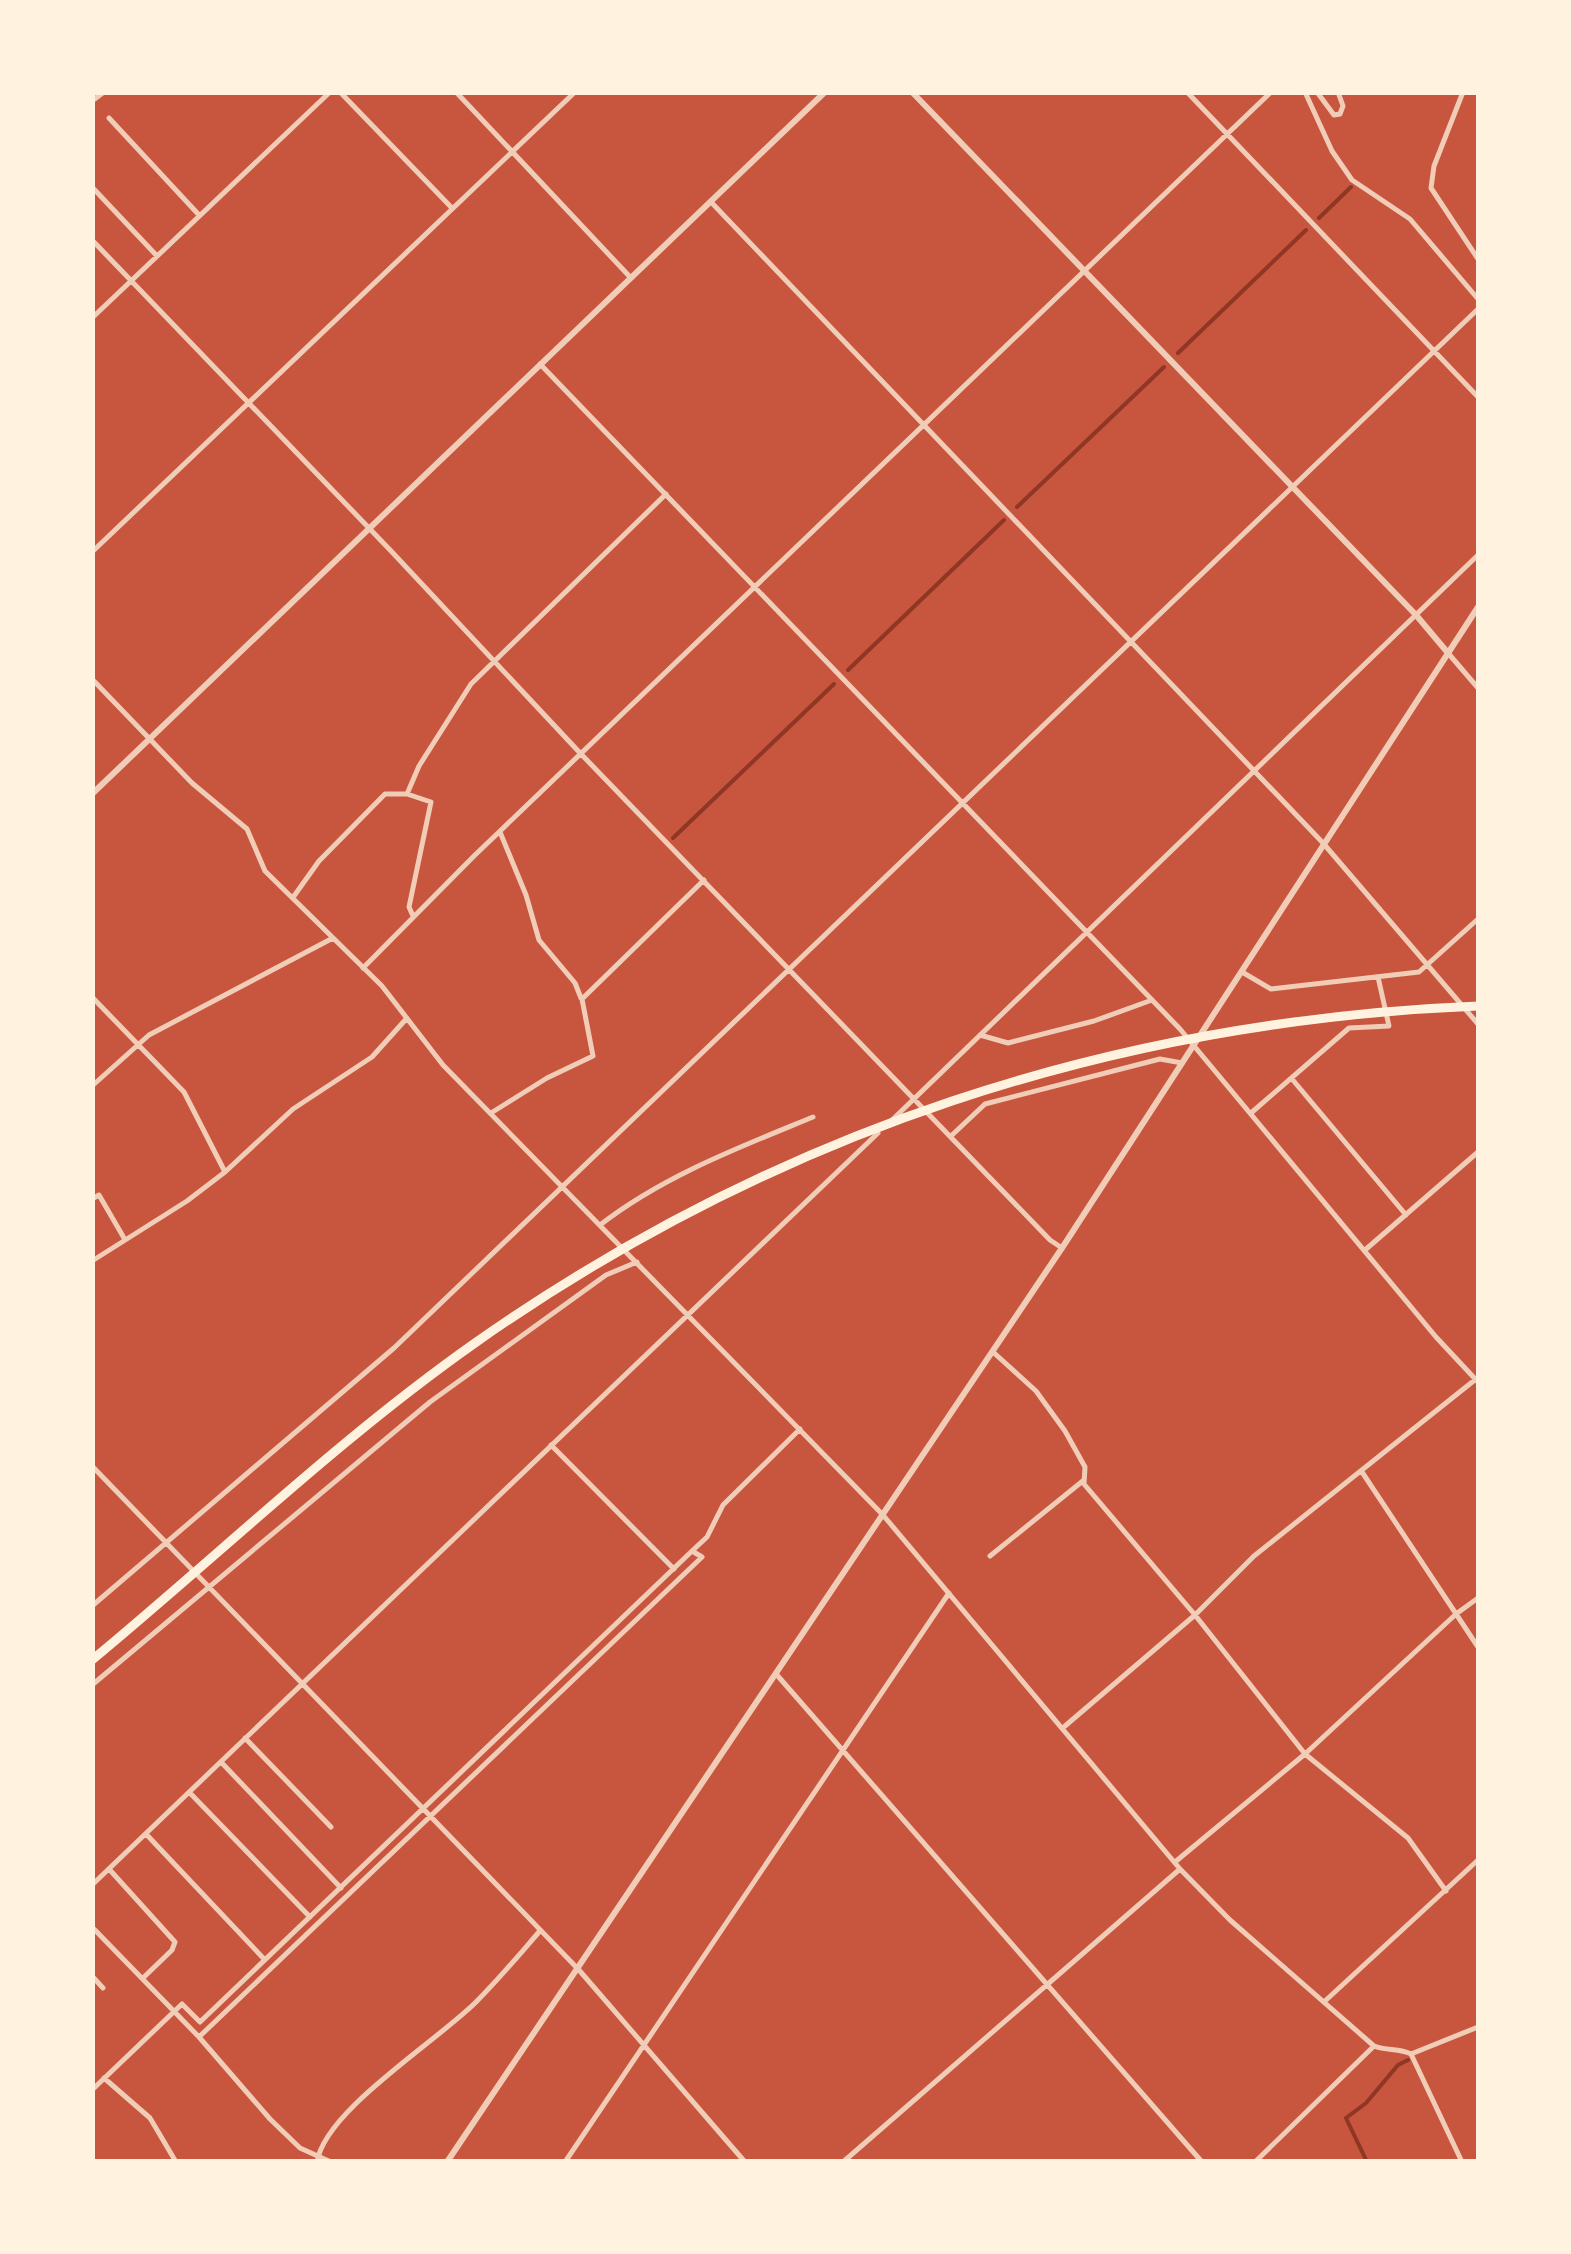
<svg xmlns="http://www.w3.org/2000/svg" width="1571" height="2254" font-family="Quicksand,sans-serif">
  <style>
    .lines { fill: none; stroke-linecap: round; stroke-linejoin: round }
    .stream { stroke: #8f3625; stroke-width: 4 }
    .minor { stroke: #f1ccb7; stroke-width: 5 }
    .tertiary { stroke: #f1ccb7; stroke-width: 6 }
    .motorway { stroke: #fff3e0; stroke-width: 9 }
  </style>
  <rect width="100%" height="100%" fill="#c8553d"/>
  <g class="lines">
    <path class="stream" d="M1319 218 1351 187
      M1178 353 1306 230
      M1017 507 1164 367
      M848 670 1004 520
      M673 838 834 684
      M1367 2162 1346 2118 1366 2103 1398 2065 1408 2060"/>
    <path class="minor" d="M340 92 451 207
      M456 92 631 278
      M1187 92 1478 397
      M1305 92 1332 151 1352 180 1410 219 1478 299
      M1317 92 1334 115 1340 114 1343 106 1338 92
      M1463 92 1434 166 1431 188 1478 259
      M92 101 104 92
      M109 118 199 215
      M92 187 157 256
      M711 202 1323 843 1478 1024
      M92 240 392 552 581 754 1050 1240 1062 1248
      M92 318 330 92
      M540 364 1180 1029 1436 1337 1478 1382
      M92 552 575 92
      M1448 653 1478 688
      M92 679 192 783 247 829 265 871 382 986 443 1065 883 1515 1180 1869 1230 1920 1374 2046C1387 2051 1399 2048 1411 2054L1462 2162
      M500 832 526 895 539 940 575 983 581 998
      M294 896 319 861 385 794H407
      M413 916 409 907 431 802 407 794 419 766 471 684 666 494
      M363 968 475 855 1271 92
      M1242 972 1271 989 1419 972 1478 919
      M92 997 184 1092 225 1172
      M980 1035 1008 1043 1094 1021 1152 1000
      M1292 1079 1406 1215
      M92 1086 149 1035 333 938
      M491 1113 547 1078 593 1056 582 999 704 880
      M1251 1113 1349 1028 1389 1026 1378 977
      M890 1122 1478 555
      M951 1136 985 1104 1160 1059 1182 1063
      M92 1199 99 1195 124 1238
      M600 1225C663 1176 740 1147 813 1117
      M1365 1250 1478 1152
      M92 1261 187 1201 225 1172 293 1109 372 1057 407 1018
      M993 1352 1036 1391 1065 1431 1085 1467 1084 1484 1195 1615 1305 1754 1408 1838 1446 1891
      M551 1445 674 1569
      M92 1466 579 1970 745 2162
      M1362 1472 1478 1647
      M990 1556 1084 1480
      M92 1606 394 1348 1478 309
      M777 1675 1202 2162
      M92 1685 430 1402 606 1275 637 1262
      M1065 1726 1195 1615 1254 1556 1476 1379
      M245 1738 331 1827
      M221 1762 341 1888
      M189 1792 310 1917
      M146 1834 265 1960
      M1175 1862 1305 1754 1456 1614 1478 1598
      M109 1869 175 1942 172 1950 143 1978
      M92 1885 878 1133
      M92 1927 199 2037 270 2119 300 2148 331 2162
      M92 1976 103 1988
      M1325 2001 1478 1860
      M199 2037 702 1557 692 1551 707 1537 723 1505 800 1429
      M1411 2054 1478 2027
      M104 2078 150 2118 176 2162
      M92 2090 182 2004 200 2022 692 1551
      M317 2162C325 2110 439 2040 477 2001 499 1979 519 1955 539 1932
      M565 2162 949 1593
      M843 2162 1180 1869
      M1255 2162 1374 2046"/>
    <path class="tertiary" d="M912 92 1416 615 1448 653
      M92 794 825 92
      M447 2162 1062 1248 1478 607"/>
    <path class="motorway" d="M92 1660C220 1554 340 1438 475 1343 775 1132 1113 1021 1478 1006"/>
  </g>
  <rect width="1571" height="2254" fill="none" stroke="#fff3e0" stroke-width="190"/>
</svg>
